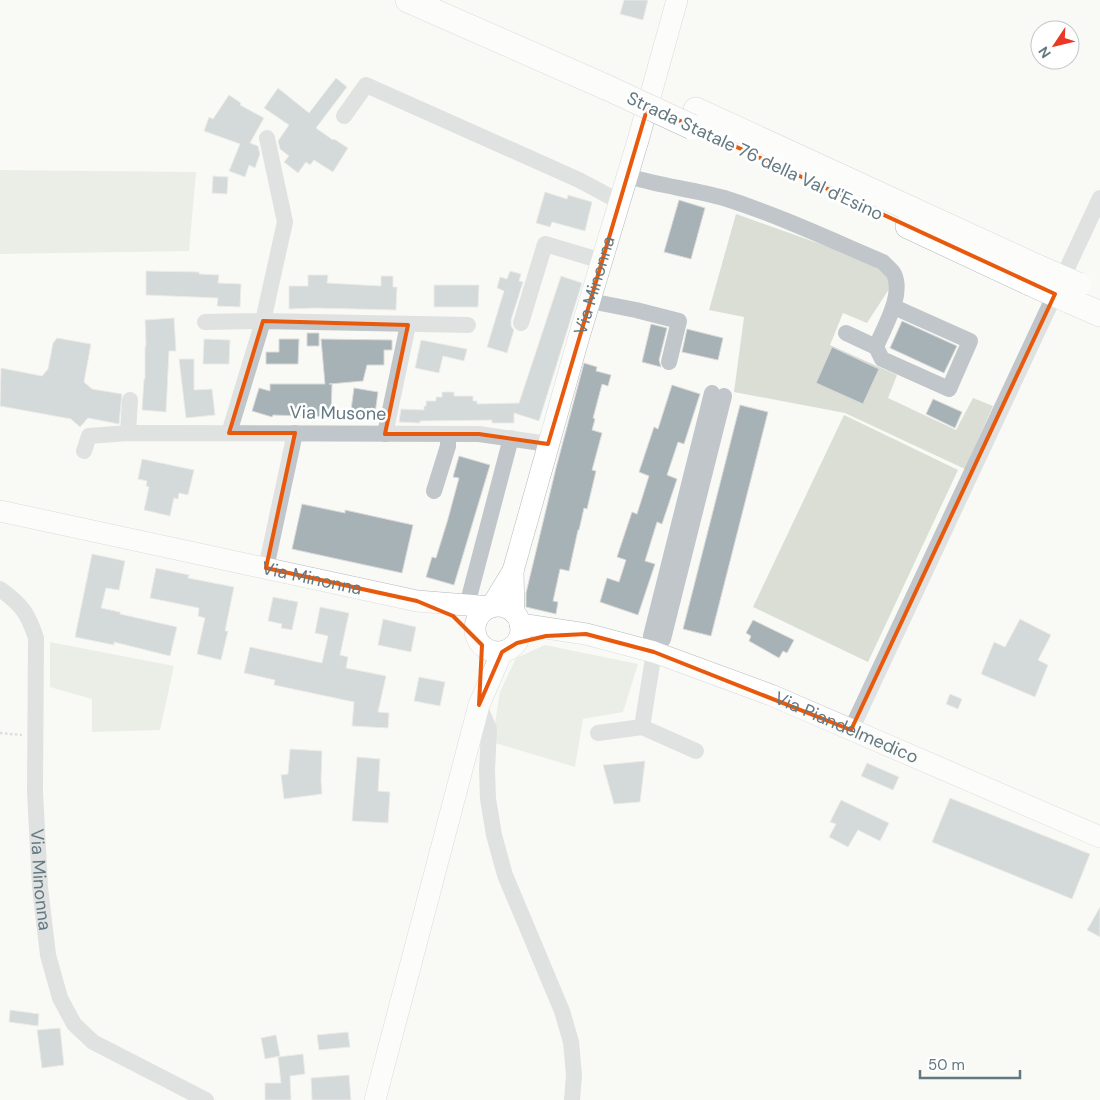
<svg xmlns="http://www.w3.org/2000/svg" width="1100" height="1100" font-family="'DM Sans',sans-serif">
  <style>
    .green { fill: #daded5 }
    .building { fill: #a6b2b6; stroke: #dbdad8 }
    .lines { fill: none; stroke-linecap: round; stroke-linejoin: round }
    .major-casing { stroke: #b3babd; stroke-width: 22 }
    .highway-casing { stroke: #b3b9bc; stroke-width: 26 }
    .path { stroke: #babfc1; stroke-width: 2.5; stroke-dasharray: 2.5 2.5; stroke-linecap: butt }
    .minor { stroke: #c0c6c9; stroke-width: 16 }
    .major { stroke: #fff; stroke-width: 21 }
    .highway { stroke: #fff; stroke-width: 25 }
    .highway-bridge-casing { stroke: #b3b9bc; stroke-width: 26; stroke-linecap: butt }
    .highway-bridge { stroke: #fff; stroke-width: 25 }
    .marked { fill: none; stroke: #e8590c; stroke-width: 4; stroke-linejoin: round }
    .labels { text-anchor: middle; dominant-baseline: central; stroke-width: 5; stroke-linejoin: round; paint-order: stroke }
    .street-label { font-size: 18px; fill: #637982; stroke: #fff }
  </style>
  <rect width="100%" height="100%" fill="#f9f9f6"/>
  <path class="green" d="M0 170 196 172 189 251 0 254Z
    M736 214 857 257 884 271 891 286 867 323 843 313 830 345 897 375 888 398 956 430 973 398 993 406 965 469 845 413 734 392 744 317 709 310Z
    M844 415 958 470 868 662 753 607Z
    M50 642 174 666 160 730 92 732V699L50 687Z
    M545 645 638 664 623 712 583 719 575 767 492 742 500 692 516 658Z"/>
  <path class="building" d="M624 0H648L643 20 620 14Z
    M336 78 347 87 316 128 333 140 334 139 348 148 333 172 314 160 310 165 306 162 298 173 284 162 289 156 280 149 278 141 289 125 264 108 278 88 309 113Z
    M229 95 241 103 240 105 264 118 250 143 258 146 260 154 255 168 249 165 245 177 229 171 240 144 204 131 209 117 213 119Z
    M213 176 228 177 227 194 212 193Z
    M545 192 567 199 568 195 592 202 585 231 552 222 550 227 536 223Z
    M679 200 705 208 691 259 664 252Z
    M146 271 199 272V274L219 275 218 283 241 284 240 307 217 306 218 298 146 295Z
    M510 271 521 274 519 281 523 282 511 320V326L514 330 507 353 487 347 504 291 497 288 500 277 507 279Z
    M308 275H328L327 283 381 286V276H393V287H397L396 310 315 308 289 309V286H308Z
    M561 276 582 283 539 421 514 413V423H492V420L420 421V423L399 422 401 409 424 410V406H426V401H436V397H442V392H454V396H473V401H477V404L519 403Z
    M434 285H479L478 307H434Z
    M174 318 176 351H169L166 412 142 410 144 379H145V346H146L145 320Z
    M902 321 957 346 944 373 890 348Z
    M651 324 667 328 659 360 661 367 642 362Z
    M687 329 723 338 718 360 682 352Z
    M307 333H319V346H307Z
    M57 338 91 344 84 382 92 389 122 394 119 424 88 418 80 427 71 419 0 406 1 368 42 376 48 369 53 343Z
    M204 339 230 340 229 364H203Z
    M279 339H299L298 364H266V352H279Z
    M321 339 392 340V350H384V365H367L363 381 329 384H332L331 417 273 415 272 417 252 411 259 388 270 391V384H325Z
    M421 340 467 349 464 361 443 356 439 373 415 368Z
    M832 347 879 369 863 404 816 383Z
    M179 359H194V390L212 389 215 415 186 418Z
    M584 363 597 367 596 371 611 375 608 386 602 384 593 418 595 419 592 430 602 433 592 470 596 471 587 509 584 508 579 530H578L569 571 560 569 553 601 558 602 556 614 526 607V593L556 468Z
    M672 385 700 394 684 444 678 442 667 475 677 479 662 524 657 522 645 561 655 564 638 615 600 602 607 578 619 582 626 560 617 557 632 512 637 514 649 476 639 472 654 427 658 429Z
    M354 388 378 392 374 421 350 417Z
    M933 399 962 412 955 428 926 414Z
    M740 405 768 412 711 636 683 629Z
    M459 456 490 465 454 585 426 577 432 557 436 558 448 519 459 478 453 477Z
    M142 459 194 470 188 495 179 493 178 499 174 498 170 516 144 510 149 487 146 486 147 481 138 479Z
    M302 504 345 513V510L413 525 402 573 292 549Z
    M92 554 125 561 119 590 106 588 101 608 120 612V614L177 627 170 656 114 642V645L75 637Z
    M156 568 189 575 188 578 234 587 225 631H228L221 660 197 654 205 618 198 616 199 608 150 598Z
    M273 597 298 602 292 630 281 628 282 624 268 621Z
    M320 607 349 613 340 655 348 657 346 668 386 676 378 712 389 713 388 728 352 726 354 702 274 685 275 680 244 673 250 647 322 663 328 636 315 633Z
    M383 619 416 627 411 652 378 645Z
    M1020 619 1051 635 1038 660 1048 665 1035 697 981 674 994 642 1005 647Z
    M753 620 794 640 787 653 783 651 779 658 749 641 751 636 746 633Z
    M419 677 445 682 440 706 414 701Z
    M950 694 962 699 958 709 946 704Z
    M290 749 322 751 321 781 322 794 284 799 281 775 288 774Z
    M357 757 380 759 378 791 390 792 388 823 352 821Z
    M645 761 640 802 614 804 603 765Z
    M867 763 899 777 893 790 861 776Z
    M950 798 1090 854 1072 899 932 842Z
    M841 800 889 823 880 841 858 830 848 847 829 837 836 824 830 822Z
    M1100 907V937L1087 930Z
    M10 1010 39 1014 38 1026 9 1022Z
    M60 1028 64 1065 42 1068 37 1030Z
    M348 1032 350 1047 319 1050 317 1035Z
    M276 1035 280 1056 265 1059 261 1038Z
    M303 1054 305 1074 290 1076 291 1100H265V1083H281L278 1057Z
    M349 1075 351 1100H312L311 1078Z"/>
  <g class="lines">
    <defs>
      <g id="major">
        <path id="s2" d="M0 511 417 601 491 607 513 571"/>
        <circle cx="498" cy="629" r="23"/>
        <path id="s3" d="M514 613 513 571 578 340 639 137 677 0"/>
        <path id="s4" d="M520 624 586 634 654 652 771 695 1100 837"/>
        <path d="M375 1100 479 705 502 652"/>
      </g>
      <path id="highway" d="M408 0 608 88
        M696 110 1037 267
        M908 226 1030 283
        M1068 300 1100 314"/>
    </defs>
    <use href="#major" class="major-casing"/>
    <use href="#highway" class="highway-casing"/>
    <path class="path" d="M0 733 22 735"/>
    <g class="minor">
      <path d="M344 116 366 85 579 180 620 202"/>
      <path d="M628 176C659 186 693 189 724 198 778 215 831 240 883 262 886 266 892 270 894 274 904 295 884 327 876 347"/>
      <path d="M590 301 636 310 679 321 669 362"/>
      <path d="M205 322 263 321 285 222 267 138"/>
      <path d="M521 323 545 244 602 261"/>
      <path d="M846 333 876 347 882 359 949 389 970 341 894 307"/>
      <path d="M128 433 130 400"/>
      <path d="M229 433 263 321 468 325"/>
      <path d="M385 434 408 325"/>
      <path d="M84 451 89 436 128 433 479 434 548 444"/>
      <path d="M434 491 448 446V434"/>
      <path d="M266 568 295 433"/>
      <path id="s1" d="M0 589C21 604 28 613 36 638L35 792 40 887 48 955 60 998 74 1024 93 1042 206 1100"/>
      <path d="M467 605 511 438"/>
      <path d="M654 652 663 639 724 396"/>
      <path d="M479 705 489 729 487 770 488 799 494 835 505 875 562 1011 571 1042 574 1075 572 1100"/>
      <path d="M642 727 696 751"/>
      <path d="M851 730 1100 198"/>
      <path d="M598 733 642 727 654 652 651 636 712 393"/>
    </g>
    <use href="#major" class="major"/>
    <use href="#highway" class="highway"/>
    <defs>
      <path id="highway-bridge" d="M608 88 692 127
        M1037 267 1078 285
        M1030 283 1068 300"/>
    </defs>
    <use href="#highway-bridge" class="highway-bridge-casing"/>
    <use href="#highway-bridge" class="highway-bridge"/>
  </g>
  <path d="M0 0H1100V1100H0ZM648 106 1055 294 851 730 654 652 586 634 546 636 517 643 502 652 479 705 482 645 453 616 417 601 266 568 295 433H229L263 321 408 325 385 434H479L548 444Z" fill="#f9f9f6" fill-opacity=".55" fill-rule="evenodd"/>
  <path class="marked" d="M648 106 1055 294 851 730 654 652 586 634 546 636 517 643 502 652 479 705 482 645 453 616 417 601 266 568 295 433H229L263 321 408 325 385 434H479L548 444Z"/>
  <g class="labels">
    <g class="street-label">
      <text transform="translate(755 156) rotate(25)">Strada Statale 76 della Val d'Esino</text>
      <text stroke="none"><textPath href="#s3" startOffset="339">Via Minonna</textPath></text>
      <text transform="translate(338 413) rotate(1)">Via Musone</text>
      <text stroke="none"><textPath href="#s2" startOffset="319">Via Minonna</textPath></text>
      <text stroke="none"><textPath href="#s4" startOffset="344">Via Piandelmedico</textPath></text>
      <text stroke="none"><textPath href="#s1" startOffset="304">Via Minonna</textPath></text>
    </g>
  </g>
  <g transform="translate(1055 45) rotate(235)"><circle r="24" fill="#ffffff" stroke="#c1c9cd"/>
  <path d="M0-4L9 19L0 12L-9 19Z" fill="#e93826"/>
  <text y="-8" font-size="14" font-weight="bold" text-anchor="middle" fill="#637982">N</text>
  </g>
  <path d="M920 1070v8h100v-8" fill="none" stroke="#637982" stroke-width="2.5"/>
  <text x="928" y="1070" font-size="15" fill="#637982" stroke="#ffffff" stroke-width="4" paint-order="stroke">50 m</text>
</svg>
